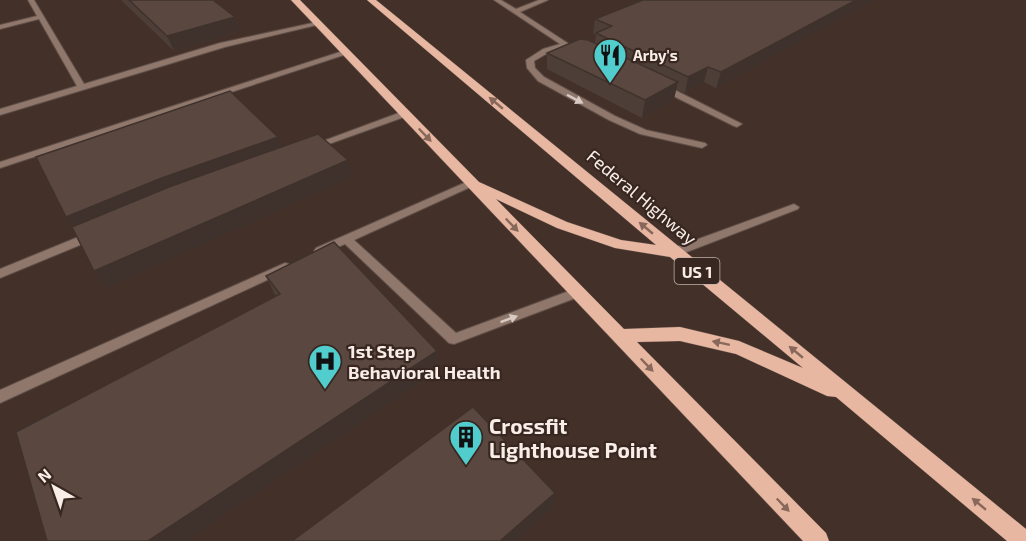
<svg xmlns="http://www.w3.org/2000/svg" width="1026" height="541" font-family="'Exo 2',sans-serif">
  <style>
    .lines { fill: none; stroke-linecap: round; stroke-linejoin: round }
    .service-casing { stroke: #604f48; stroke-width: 2 }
    .primary-casing { stroke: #604f48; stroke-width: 1 }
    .service { fill: #8f776c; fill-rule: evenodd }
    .primary { fill: #e8b7a1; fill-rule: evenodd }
    .wall { fill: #4d3e37 }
    .shaded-wall { fill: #3f322d }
    .building { fill: #5a4840; stroke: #3f322d; stroke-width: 1.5 }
    .oneway { fill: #d9cac3 }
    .oneway2 { fill: #87685a }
    .labels { text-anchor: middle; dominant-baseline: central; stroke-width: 4.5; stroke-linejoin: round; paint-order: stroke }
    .far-poi-label { font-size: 15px; font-weight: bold; fill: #f9ede8; stroke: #382720; text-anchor: start }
    .shield { fill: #382720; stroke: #bfb2ac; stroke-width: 1.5 }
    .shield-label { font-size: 16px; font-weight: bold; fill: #f9ede8 }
    .street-label { font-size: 18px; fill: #f9ede8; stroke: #382720 }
    .poi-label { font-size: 18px; font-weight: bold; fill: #f9ede8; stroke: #382720; text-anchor: start }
    .near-poi-label { font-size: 21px; font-weight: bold; fill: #f9ede8; stroke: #382720; text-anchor: start }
  </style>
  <rect width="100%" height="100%" fill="#433129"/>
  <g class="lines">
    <defs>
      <path id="service" d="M28 0H34L84 84 220 43 317 22 321 24 225 47 0 115V109L77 86 39 19 0 29V25L37 16Z
        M494 0H501L516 9 539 0H548L520 12 569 44 580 47 576 49 553 50 534 61 535 68 544 77 615 116 646 130 705 143 707 145 702 148 640 134 609 120 538 81 527 68 526 60 543 49 560 44Z
        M343 51 350 53 0 168V162Z
        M659 85H665L742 124 737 127 734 126 659 89Z
        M404 111 408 114 407 116 315 149H309L307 147Z
        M471 180 475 181V185L354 240 456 333 577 288 581 290 583 293 581 296 454 344 449 343 345 244 320 255 314 251 316 248Z
        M794 204 799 207 798 209 679 255H671L669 252 671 249Z
        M93 231 99 235 97 238 0 278V269Z
        M285 263 289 264 291 267 289 270 0 403V390Z"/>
      <path id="primary" d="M291 0H300L479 182 567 222 621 240 656 245 367 0H376L1026 529V541H1007L836 397 827 396 736 354 680 341 637 342 826 533 829 541H803ZM496 199 557 228 615 248 670 257 803 368 739 341 680 327 624 329Z"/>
    </defs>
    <use href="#service" class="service-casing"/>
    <use href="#primary" class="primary-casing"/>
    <use href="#service" class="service"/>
    <use href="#primary" class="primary"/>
  </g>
  <path class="wall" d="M121 0H213L235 17 240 31 174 51Z
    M875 0 716 88 704 82 685 93 676 89 674 99 642 118 547 69V53L595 43 596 35 593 33 595 19Z
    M266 276 440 369 186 541H47L276 297Z"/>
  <path class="shaded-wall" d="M856 0H875L716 88 721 72Z
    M235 17 240 31 174 51 167 36Z
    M708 67 704 82 685 93 688 77Z
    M678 82 674 99 642 118 645 100Z
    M278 137 284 153 79 234 66 217 159 179Z
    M348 160 352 177 107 288 94 271Z
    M437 351 440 369 186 541H148Z
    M555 493 553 508 516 541H500Z"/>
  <path class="building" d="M129 0H213L235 17 167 36Z
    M643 0H856L721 72 708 67 688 77 596 33 612 26 595 19Z
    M580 39 588 40 678 82 645 100 547 53Z
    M230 91 278 137 159 179 66 217 36 157Z
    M318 134 348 160 94 271 72 227 169 187Z
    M334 242 437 351 148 541H47L16 432 280 294 266 276Z
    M473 407 555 493 500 541H292Z"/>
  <defs><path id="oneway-solid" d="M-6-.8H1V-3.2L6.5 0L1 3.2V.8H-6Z" transform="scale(1.5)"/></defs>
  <g class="oneway">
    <use href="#oneway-solid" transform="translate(575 99) rotate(28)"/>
    <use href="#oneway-solid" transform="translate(509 319) rotate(-20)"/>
  </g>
  <g class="oneway2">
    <use href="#oneway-solid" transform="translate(496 103) rotate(-140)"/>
    <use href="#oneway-solid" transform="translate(425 135) rotate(46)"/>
    <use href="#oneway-solid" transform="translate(512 225) rotate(46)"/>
    <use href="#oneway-solid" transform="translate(646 228) rotate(-140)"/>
    <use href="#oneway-solid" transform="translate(721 343) rotate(-168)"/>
    <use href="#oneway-solid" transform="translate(796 352) rotate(-140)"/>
    <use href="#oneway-solid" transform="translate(647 365) rotate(46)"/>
    <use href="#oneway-solid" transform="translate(979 504) rotate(-140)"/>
    <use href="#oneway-solid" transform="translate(783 505) rotate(46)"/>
  </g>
  <defs>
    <symbol id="restaurant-pin" viewBox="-11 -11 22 30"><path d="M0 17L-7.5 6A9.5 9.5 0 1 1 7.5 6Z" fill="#52cdce" stroke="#382720"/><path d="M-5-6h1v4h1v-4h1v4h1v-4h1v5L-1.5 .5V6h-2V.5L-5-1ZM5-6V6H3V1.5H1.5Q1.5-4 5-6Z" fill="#111"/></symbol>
    <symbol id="hospital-pin" viewBox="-11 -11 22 30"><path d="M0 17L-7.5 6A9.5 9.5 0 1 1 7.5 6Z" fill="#52cdce" stroke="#382720"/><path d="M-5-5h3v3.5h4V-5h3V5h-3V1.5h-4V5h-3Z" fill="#111"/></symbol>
    <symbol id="building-pin" viewBox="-11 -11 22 30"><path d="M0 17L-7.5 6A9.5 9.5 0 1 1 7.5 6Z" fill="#52cdce" stroke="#382720"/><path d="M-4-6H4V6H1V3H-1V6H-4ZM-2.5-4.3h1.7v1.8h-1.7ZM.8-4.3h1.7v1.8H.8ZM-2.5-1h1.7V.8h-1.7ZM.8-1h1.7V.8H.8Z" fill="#111"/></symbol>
  </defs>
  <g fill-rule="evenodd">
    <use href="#restaurant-pin" x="591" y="36" width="38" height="52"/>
    <use href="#hospital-pin" x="306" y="342" width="38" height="52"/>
    <use href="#building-pin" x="447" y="418" width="38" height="52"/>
  </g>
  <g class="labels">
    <g class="far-poi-label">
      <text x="633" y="55">Arby's</text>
    </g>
    <rect class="shield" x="674.5" y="258" width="45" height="26" rx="4.5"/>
    <g class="shield-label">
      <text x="697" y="271">US 1</text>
    </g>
    <g class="street-label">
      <text transform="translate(642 197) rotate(40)">Federal Highway</text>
    </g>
    <g class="poi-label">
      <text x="348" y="351">1st Step<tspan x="348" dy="21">Behavioral Health</tspan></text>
    </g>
    <g class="near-poi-label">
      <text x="489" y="425">Crossfit<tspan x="489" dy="24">Lighthouse Point</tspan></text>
    </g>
  </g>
  <g transform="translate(54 487) rotate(320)" stroke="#382720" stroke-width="4.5" paint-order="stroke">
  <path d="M0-4.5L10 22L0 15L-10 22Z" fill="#f9ede8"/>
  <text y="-9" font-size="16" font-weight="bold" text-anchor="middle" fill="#f9ede8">N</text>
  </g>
</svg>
